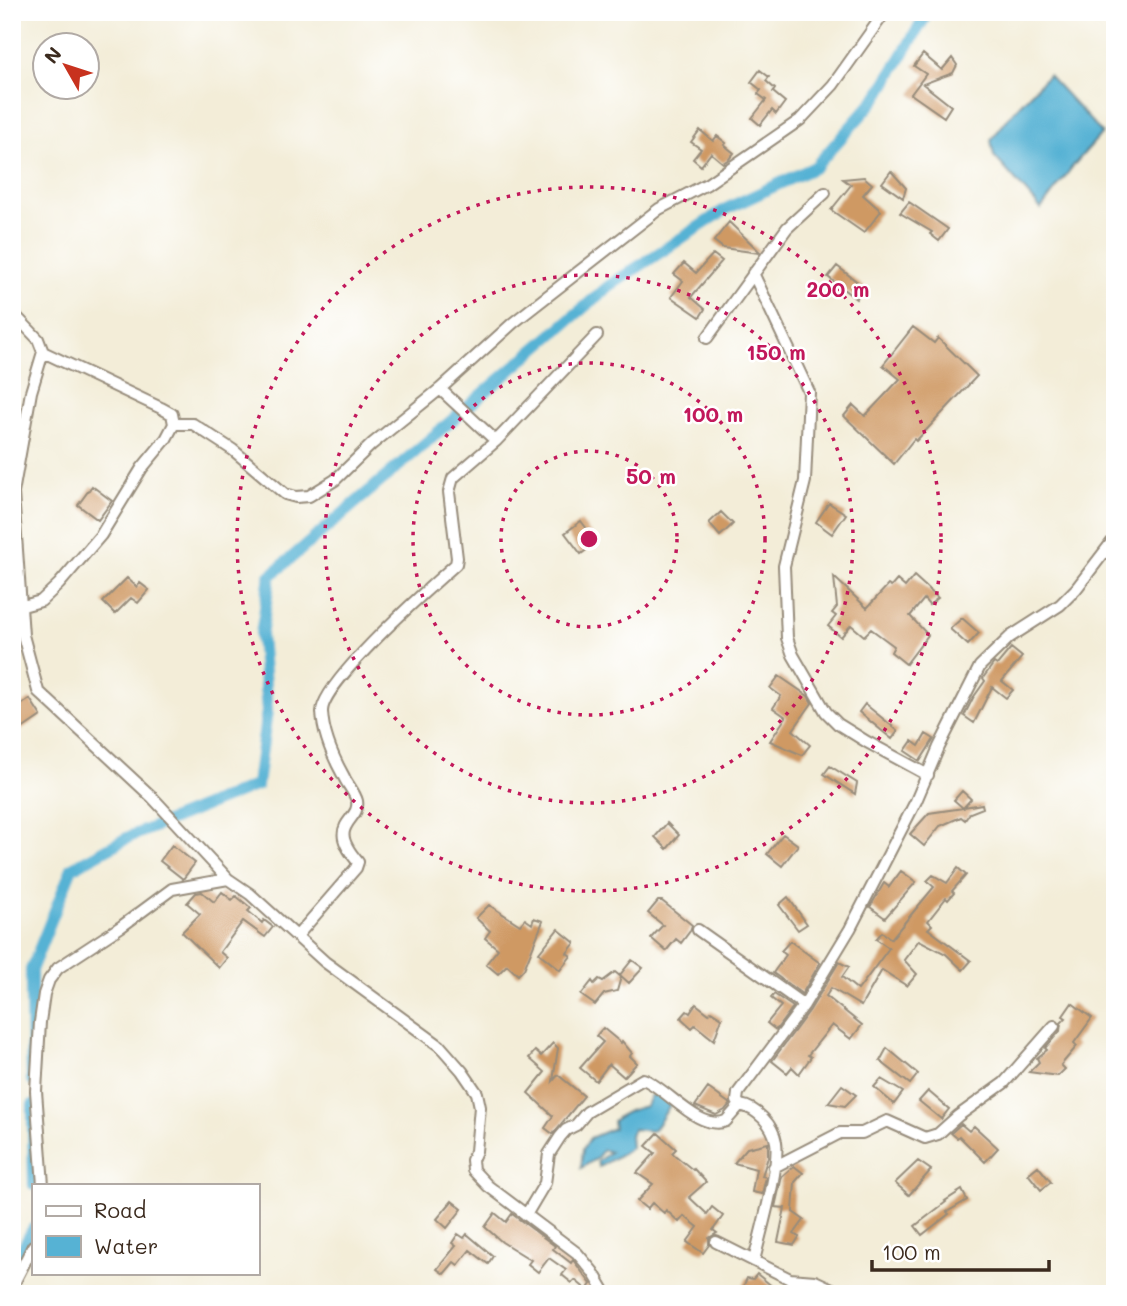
<svg xmlns="http://www.w3.org/2000/svg" width="1127" height="1306" font-family="Mali,sans-serif">
  <style>
    .water { fill: #56b2d4; stroke: #486e79; stroke-width: 2 }
    .lines { fill: none; stroke-linecap: round; stroke-linejoin: round }
    .canal { stroke: #56b2d4; stroke-width: 12 }
    .building { fill: #cf9963 }
    .street-casing { stroke: #978c7b; stroke-width: 14 }
    .street { stroke: #fff; stroke-width: 10 }
    .ring { fill: none; stroke: #c2185b; stroke-width: 3.5; stroke-dasharray: 3.5 7 }
    .centre { fill: #c2185b; stroke: #fff; stroke-width: 3.5 }
    .ring-label { font-size: 21px; text-anchor: middle; font-weight: bold; fill: #c2185b; stroke: #fff; stroke-width: 5; stroke-linejoin: round; paint-order: stroke }
  </style>
  <rect width="100%" height="100%" fill="#fff"/>
  <filter id="ink" filterUnits="userSpaceOnUse"><feTurbulence type="fractalNoise" baseFrequency=".0143" numOctaves="2"/><feDisplacementMap in="SourceGraphic" scale="14" xChannelSelector="R" yChannelSelector="G"/><feConvolveMatrix kernelMatrix="1 2 1 2 8 2 1 2 1" color-interpolation-filters="sRGB"/></filter>
  <filter id="wash" filterUnits="userSpaceOnUse"><feTurbulence type="fractalNoise" baseFrequency=".00686" numOctaves="4" result="noise"/><feDisplacementMap in="SourceGraphic" scale="28" xChannelSelector="R" yChannelSelector="G"/><feGaussianBlur stdDeviation="1.57" result="paint"/><feColorMatrix in="noise" values="0 0 0 0 0 0 0 0 0 0 0 0 0 0 0 0 0 1.4 0 .05"/><feComposite in="paint" operator="in"/></filter>
  <g filter="url(#wash)">
    <rect width="100%" height="100%" fill="#f3edd8"/>
    <path class="water" d="M1048 75 1102 133 1073 166 1041 209 994 156 991 140 1014 111Z
      M663 1092 673 1099C669 1107 657 1127 652 1131L633 1129 630 1135 631 1148 599 1167 597 1162 610 1152 603 1150 597 1158 581 1168 583 1149 590 1138 614 1128 613 1121C623 1112 633 1109 646 1106L650 1096Z"/>
    <g class="lines">
      <path class="canal" d="M32 1080 31 970 72 868 129 837 257 785 267 711 261 635 270 576 609 286 726 209 815 167 878 96 928 12
        M33 1105 34 1185
        M12 1268 33 1229"/>
    </g>
    <g id="blocks">
      <path class="building" d="M923 54 942 70 952 58 957 65 953 73 923 84 951 106 944 117 911 94 926 74 914 66Z
        M760 70 769 77 766 81 775 89 773 92 785 102 776 114 772 110 760 125 752 118 766 100 758 94 761 90 751 82Z
        M700 130 713 141 717 136 726 143 724 145 734 153 729 159 723 163 711 153 701 166 693 159 701 149 691 142Z
        M891 171 906 188 903 198 882 183Z
        M864 177 872 184 863 195 881 211 864 233 831 210 851 185 843 179Z
        M909 202 948 229 939 241 930 234 932 232 900 213Z
        M729 222 760 252 759 253 723 248 714 241Z
        M713 254 722 261 691 297 705 309 700 317 671 297 683 281 674 274 684 263 696 273Z
        M837 266 865 288 856 299 828 277Z
        M913 327 934 343 938 338 977 376 916 441 914 439 894 464 844 416 853 405 865 416 900 379 883 365Z
        M92 486 112 501 98 520 78 505Z
        M829 503 846 514 832 534 816 522Z
        M721 512 733 524 720 536 709 523Z
        M581 521 597 542 581 554 565 533Z
        M914 576 938 598 929 605 924 599 910 616 928 635 906 664 891 652 894 646 871 629 864 636 851 625 841 637 828 626 836 616 832 613 837 607 834 577 867 608 888 585 891 587 897 580 905 587Z
        M127 578 137 587 140 583 149 590 138 603 131 598 115 614 103 602Z
        M962 618 979 633 968 645 950 629Z
        M1011 648 1022 657 1002 681 1013 690 1006 698 992 687 974 723 964 716 973 698 985 681 983 678 994 663 997 665Z
        M779 676 808 696 812 703 793 730 810 745 802 755 770 741 786 717 773 708 781 696 770 688Z
        M30 699 41 716 16 733 12 728V711Z
        M865 704 898 731 892 739 859 712Z
        M926 734 934 739 920 761 905 751 912 741 919 746Z
        M830 766 857 783 855 794 824 774Z
        M962 791 971 799 964 807 982 804 983 808 970 813 965 820 961 817 940 826 924 846 910 834 929 813 963 808 954 800Z
        M667 823 679 835 667 849 655 837Z
        M783 834 798 845 782 866 767 854Z
        M172 845 195 863 183 879 160 861Z
        M958 868 966 875 952 891 954 893 948 900 946 898 928 921 932 925 928 929 971 961 963 970 946 954 919 940 904 960 917 974 907 986 882 970 861 1006 831 988 826 996 862 1025 851 1039 832 1025 808 1055 811 1057 799 1074 792 1067 787 1073 772 1061 810 1010 839 962 849 967 842 977 858 990 889 948 876 939 882 932 891 939 934 887 927 881 933 875 947 883Z
        M901 871 916 882 885 918 870 907 884 883 889 887Z
        M202 892 214 902 222 892 232 900 236 896 251 908 248 911 262 923 264 920 273 927 265 937 243 921 220 952 227 958 219 968 182 932 200 914 187 903 196 893Z
        M788 897 807 924 798 930 779 905Z
        M658 901H662L692 925 690 931 681 943 676 939 666 951 651 938 663 925 648 913Z
        M489 905 520 925 525 919 532 924 534 918 543 921 524 969 518 975 507 965 498 974 486 964 498 949 485 938 490 931 476 918Z
        M558 929 575 943 567 953 571 956 560 970 539 953Z
        M790 941 820 963 802 994 773 973 786 955 781 951Z
        M632 960 643 968 629 983 620 975Z
        M615 972 621 977 617 991 604 994 595 1005 581 995 592 981 594 984 599 979 603 981Z
        M774 994 793 1007 776 1030 767 1023 781 1006 771 998Z
        M1072 1003 1092 1018 1074 1043 1077 1046 1061 1065 1065 1069 1058 1076 1029 1072 1039 1062 1037 1058 1047 1050 1045 1048 1060 1031 1061 1023 1066 1018 1063 1016Z
        M696 1004 709 1014 711 1011 722 1018 714 1040 695 1025 692 1028 681 1018 687 1011 690 1013Z
        M603 1028 621 1043 622 1041 632 1053 630 1056 637 1063 624 1077 609 1064 596 1081 580 1068 603 1042 596 1036Z
        M553 1043 558 1048 553 1081 558 1075 584 1096 553 1134 545 1128 553 1116 528 1093 545 1072 529 1058 535 1051 541 1056Z
        M887 1048 918 1074 910 1084 880 1061Z
        M881 1079 903 1092 894 1104 874 1087Z
        M842 1085 856 1095 845 1106 828 1103Z
        M708 1088 730 1104 725 1110 716 1115 695 1106Z
        M928 1091 949 1109 941 1119 919 1101Z
        M961 1124 969 1131 974 1126 998 1148 985 1162 959 1136 957 1138 951 1133Z
        M658 1133 676 1149 672 1153 693 1170 694 1169 706 1182 689 1197 707 1214 712 1207 723 1216 713 1230 717 1233 709 1238V1245L703 1253 687 1242 698 1227 684 1216 679 1222 666 1210 664 1213 652 1203 647 1209 637 1201 653 1184 637 1173 655 1153 646 1146Z
        M768 1143V1157L762 1176 766 1177 762 1194 752 1192 756 1169 734 1163 747 1148Z
        M918 1161 931 1170 909 1195 895 1183Z
        M794 1166 803 1173 795 1182 793 1212 804 1220 794 1234 799 1237 794 1245 778 1242 785 1208 775 1207 782 1176Z
        M1038 1166 1051 1182 1041 1190 1028 1174Z
        M962 1190 967 1200 947 1212 949 1214 922 1235 915 1226 946 1202 945 1201Z
        M452 1201 462 1209 447 1228 437 1219Z
        M495 1213 506 1222 512 1214 555 1246 553 1249 571 1263 573 1260 591 1284 587 1290 575 1280 572 1283 562 1275 566 1270 549 1258 538 1272 528 1264 531 1260 502 1242 485 1227Z
        M458 1234 464 1238 467 1234 493 1256 488 1264 470 1250 458 1265 454 1262 444 1274 437 1269 456 1246 452 1243Z
        M757 1274 773 1287 780 1294H747L742 1289 747 1278 753 1279Z"/>
    </g>
  </g>
  <g filter="url(#ink)">
    <use href="#blocks" fill-opacity="0" stroke="#978c7b" stroke-width="2"/>
    <g class="lines">
      <defs>
        <path id="street" d="M753 273 809 392 805 481 784 566 787 638 793 655 826 712 838 724 867 742 928 775
          M12 312 38 339 43 352 31 392 13 493 23 635 38 691 152 797 228 879 250 894 325 962 440 1046 462 1071 477 1093 480 1107 476 1151 472 1160 473 1170 488 1186 577 1253 593 1272 606 1294
          M707 338 787 228 825 193
          M440 389 496 441
          M174 424H193L233 450 285 494 296 497 309 496 335 480 372 444 440 389 513 323 659 209 707 184 800 120 833 85 885 12
          M12 609 41 601 59 584 101 535 142 468 166 439 174 424 172 414 161 408 43 352
          M698 930 804 1005
          M297 936 356 868 358 862C324 823 361 822 357 801 355 793 347 784 344 777 334 759 323 734 322 712 321 683 430 587 456 564L457 558 449 492 453 478 496 441 597 335
          M740 1105 737 1101 738 1093 804 1005 850 929 916 801 939 747 980 666 1010 637 1060 605 1076 589 1115 538
          M774 1167 840 1133H862L887 1121 925 1138 938 1134 958 1116 1004 1083 1054 1026
          M43 1185 36 1091 40 1022 44 994 49 980 58 968 122 926 172 889 228 879
          M526 1215 545 1183 549 1154 560 1137 566 1130 576 1125 587 1112 643 1079C667 1088 699 1132 726 1121L740 1105C757 1108 773 1125 776 1142 780 1167 760 1234 754 1261
          M716 1242 790 1279 815 1281 843 1294
          M12 1287 33 1246"/>
      </defs>
      <use href="#street" class="street-casing"/>
      <use href="#street" class="street"/>
    </g>
  </g>
  <g class="ring">
    <circle cx="589" cy="539" r="88"/>
    <circle cx="589" cy="539" r="176"/>
    <circle cx="589" cy="539" r="264"/>
    <circle cx="589" cy="539" r="352"/>
  </g>
  <circle cx="589" cy="539" r="10" class="centre"/>
  <g class="ring-label">
    <text x="838" y="297">200 m</text>
    <text x="776" y="360">150 m</text>
    <text x="713" y="422">100 m</text>
    <text x="651" y="484">50 m</text>
  </g>
  <rect width="1127" height="1306" fill="none" stroke="#fff" stroke-width="42"/>
  <rect x="32" y="1184" width="228" height="91" fill="#ffffff" stroke="#b1aaa5" stroke-width="2"/>
  <rect x="46" y="1206" width="35" height="10" fill="#ffffff" stroke="#b1aaa5" stroke-width="2"/>
  <text x="94" y="1218" font-size="21" fill="#3b2a1e">Road</text>
  <rect x="46" y="1236" width="35" height="21" fill="#56b2d4" stroke="#b1aaa5" stroke-width="2"/>
  <text x="94" y="1254" font-size="21" fill="#3b2a1e">Water</text>
  <g transform="translate(66 66) rotate(309)"><circle r="33" fill="#ffffff" stroke="#b1aaa5" stroke-width="2"/>
  <path d="M0-5L12 26L0 18L-12 26Z" fill="#c8321e"/>
  <text y="-10" font-size="19" font-weight="bold" text-anchor="middle" fill="#3b2a1e">N</text>
  </g>
  <path d="M872 1260v10h177v-10" fill="none" stroke="#3b2a1e" stroke-width="3.5"/>
  <text x="882" y="1260" font-size="21" fill="#3b2a1e" stroke="#ffffff" stroke-width="5" paint-order="stroke">100 m</text>
</svg>
